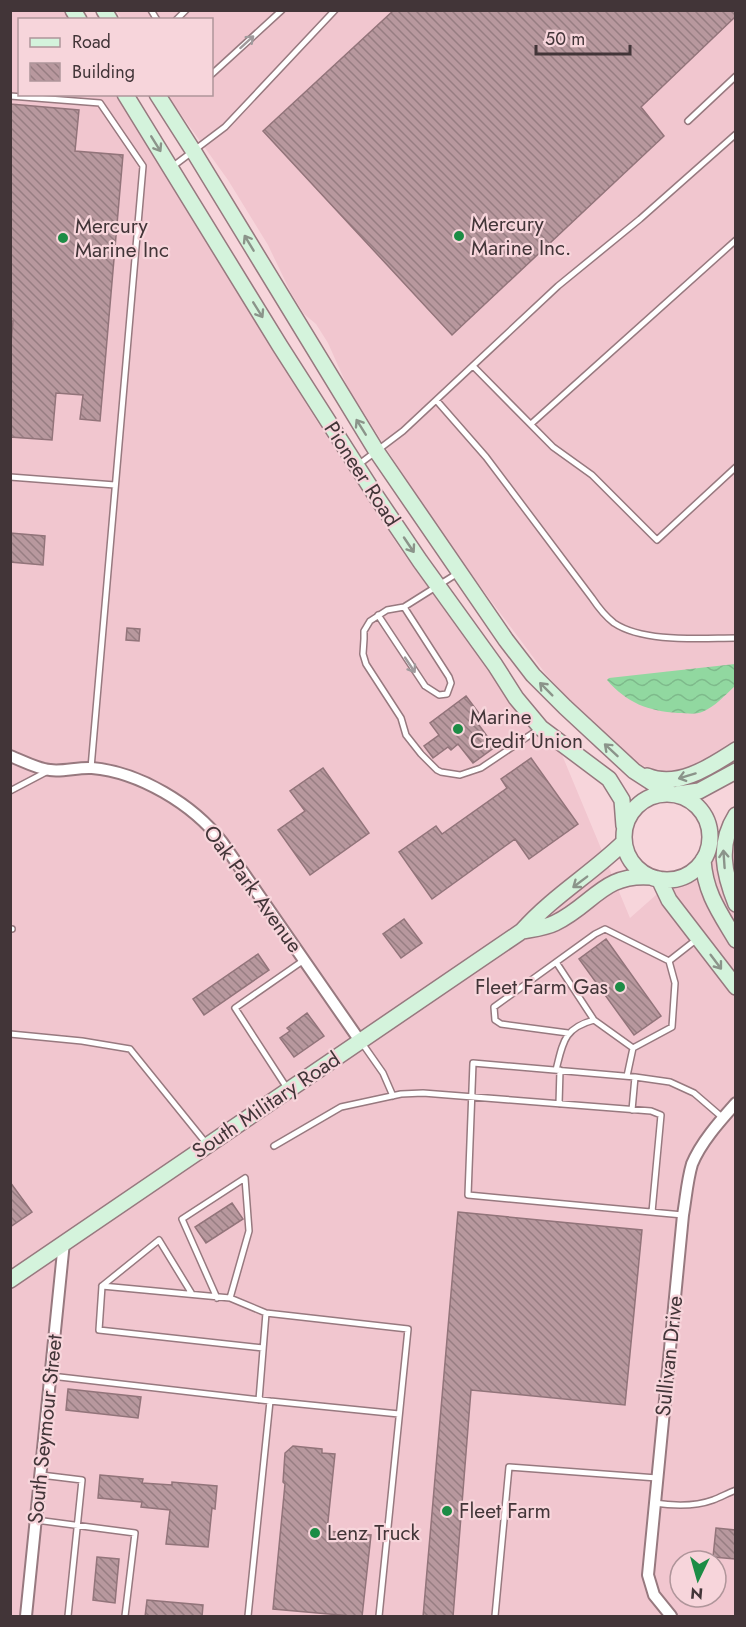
<svg xmlns="http://www.w3.org/2000/svg" width="746" height="1627" font-family="Jost,sans-serif">
  <style>
    .built { fill: #f1c6cf; fill-rule: evenodd }
    .water { fill: url(#water-waves) }
    .building { fill: url(#building-back-hatch); stroke: #92747a; stroke-width: 1.5 }
    .lines { fill: none; stroke-linecap: round; stroke-linejoin: round }
    .service-casing { stroke: #97797f; stroke-width: 8 }
    .minor-casing { stroke: #97797f; stroke-width: 14 }
    .secondary-casing { stroke: #97797f; stroke-width: 18 }
    .service { stroke: #fff; stroke-width: 5 }
    .minor { stroke: #fff; stroke-width: 10 }
    .secondary { stroke: #d4f3dc; stroke-width: 15 }
    .oneway { stroke: #a09a9c }
    .oneway2 { stroke: #8b948a }
    .poi-dot { fill: #1c8c45; stroke: #f7d5db; stroke-width: 2 }
    .labels { text-anchor: middle; dominant-baseline: central; stroke-width: 4.5; stroke-linejoin: round; paint-order: stroke }
    .poi-label { font-size: 21px; fill: #423538; stroke: #f7d5db; text-anchor: start }
    .street-label { font-size: 21px; fill: #423538; stroke: #f7d5db }
  </style>
  <defs>
    <pattern id="water-waves" width="16" height="10" patternUnits="userSpaceOnUse" patternTransform="scale(1.5)"><rect width="16" height="10" fill="#91d8a0"/><path d="M0 5q4-4 8 0t8 0" fill="none" stroke="#7eba8b"/></pattern>
    <pattern id="building-back-hatch" width="6" height="6" patternUnits="userSpaceOnUse" patternTransform="scale(1.5)"><rect width="6" height="6" fill="#b8989e"/><path d="M-1 5l2 2M0 0l6 6M5-1l2 2" fill="none" stroke="#977d82"/></pattern>
  </defs>
  <rect width="100%" height="100%" fill="#f7d5db"/>
  <path class="built" d="M65 10 71 19 20 20V94L116 95 315 418 399 547 507 697 560 750 630 918 735 825 736 1616H11L10 11ZM680 1561H716V1597H680Z
    M116 11H735V745L705 763 669 774 653 771 636 762 565 695 545 673 462 562 400 470 348 388 328 343 316 324 304 314 291 293 268 245 228 180 167 95 212 94V20L122 19Z"/>
  <path class="water" d="M735 664V686C725 695 715 707 702 712 695 715 686 713 678 713 648 711 627 703 607 680L609 678Z"/>
  <path class="building" d="M394 10H735V17L641 107 664 136 452 335 263 131Z
    M10 104 79 110 75 151 123 155 100 421 80 419 83 395 56 393 52 440 10 437V353L13 321H10Z
    M10 533 45 536 43 565 10 562Z
    M127 628 140 629 139 641 126 640Z
    M466 696 481 716 476 721 495 747 473 763 458 744 451 750 448 747 433 758 424 746 439 735 430 723Z
    M531 758 578 824 529 859 515 839 432 899 399 852 436 826 442 834 507 788 501 779Z
    M323 768 369 833 310 875 278 830 305 811 290 791Z
    M404 919 422 943 401 958 383 934Z
    M606 939 661 1016 634 1035 579 959Z
    M258 954 269 970 204 1015 193 999Z
    M307 1013 324 1036 294 1057 280 1038 290 1031 287 1028Z
    M10 1182 32 1212 10 1227Z
    M232 1203 243 1219 206 1243 195 1227Z
    M458 1212 642 1230 625 1405 471 1390 453 1617H423Z
    M68 1389 141 1397 138 1418 66 1410Z
    M293 1446 322 1449V1453L335 1454 327 1531 371 1535 362 1617 273 1609 285 1484 283 1482 285 1453Z
    M100 1475 143 1479 142 1483 172 1485V1482L217 1486 215 1509 212 1508 208 1547 166 1544 170 1510 141 1507 142 1502 98 1498Z
    M716 1528 735 1530V1559L713 1557Z
    M97 1557 119 1559 115 1603 93 1600Z
    M147 1600 203 1605 202 1617H145Z"/>
  <g class="lines">
    <defs>
      <path id="service" d="M151 10 157 20
        M176 20 186 10
        M212 74 282 10
        M10 96 100 103 143 166 91 768
        M688 121 736 76
        M172 167 225 127 335 10
        M473 366 553 447 592 475 657 540 736 467
        M437 401 486 457 592 598C598 607 605 616 614 623 644 643 701 638 736 638
        M531 424 736 240
        M358 465 403 431 558 286 640 219 736 134
        M10 477 115 485
        M458 573 404 607 387 610 370 621 364 631V639L363 654 366 664 401 718 406 735 421 754 437 770 441 772 460 775 481 768 539 729
        M378 615 425 686 439 695 447 694 451 683 449 677 404 607
        M10 791 48 771
        M10 929H12
        M556 962 594 1020
        M568 1033 501 1024 495 1020 494 1007 595 934 605 929 669 961
        M10 1034 82 1041 130 1049 206 1143
        M362 1043 383 1073 393 1096
        M556 1070C563 1042 564 1028 594 1020L633 1048
        M627 1076 633 1048 672 1027 675 983 669 961 697 939
        M287 1088 235 1008 304 960
        M559 1104 560 1070
        M632 1110 635 1077
        M274 1146 341 1107 401 1094 423 1093 651 1111 661 1115 652 1212
        M683 1215 468 1195 473 1063 635 1077 670 1082 694 1093 723 1118
        M102 1286 159 1240 192 1294
        M217 1298 182 1219 245 1178 249 1231 230 1298
        M263 1348 99 1330 102 1286 230 1298 266 1313
        M51 1376 270 1401 248 1616
        M259 1400 266 1313 408 1329 379 1616
        M270 1401 399 1414
        M41 1475 82 1480 68 1616
        M654 1503C674 1506 694 1507 713 1500 721 1497 728 1493 736 1490
        M36 1520 135 1533 125 1616
        M495 1616 509 1467 657 1478"/>
      <path id="minor" d="M10 756C23 761 37 769 50 770 63 772 78 767 92 768 139 772 193 804 222 842L360 1041
        M26 1616 64 1242
        M671 1616 654 1595 648 1575 683 1215C686 1198 687 1181 692 1164 701 1142 720 1121 736 1103"/>
      <path id="secondary" d="M73 10 79 20
        M104 10 110 20
        M125 94 280 346 376 496 420 561 495 665 516 698 541 728 609 779 622 800 624 826
        M157 94 194 152 377 452 506 640 533 675 565 707 634 771 668 793
        M647 776C678 789 711 766 736 750
        M624 837a43 43 0 1 1 86 0a43 43 0 1 1-86 0Z
        M678 794 699 791 736 771
        M736 815C717 845 724 874 736 904
        M703 860C705 893 720 913 736 940
        M659 879 669 900 736 987
        M522 931C533 929 545 928 555 923 593 905 603 873 651 877
        M10 1280 522 931C552 897 591 874 623 843"/>
    </defs>
    <use href="#service" class="service-casing"/>
    <use href="#minor" class="minor-casing"/>
    <use href="#secondary" class="secondary-casing"/>
    <use href="#service" class="service"/>
    <use href="#minor" class="minor"/>
    <use href="#secondary" class="secondary"/>
  </g>
  <defs><path id="oneway-shaft" d="M-6 0H5M1.5-3L5.5 0L1.5 3" fill="none" stroke-width="1.6" stroke-linecap="round" stroke-linejoin="round" transform="scale(1.5)"/></defs>
  <g class="oneway">
    <use href="#oneway-shaft" transform="translate(247 42) rotate(-42)"/>
    <use href="#oneway-shaft" transform="translate(410 665) rotate(56)"/>
  </g>
  <g class="oneway2">
    <use href="#oneway-shaft" transform="translate(156 144) rotate(58)"/>
    <use href="#oneway-shaft" transform="translate(249 243) rotate(-121)"/>
    <use href="#oneway-shaft" transform="translate(258 310) rotate(58)"/>
    <use href="#oneway-shaft" transform="translate(361 427) rotate(-122)"/>
    <use href="#oneway-shaft" transform="translate(409 545) rotate(56)"/>
    <use href="#oneway-shaft" transform="translate(546 689) rotate(-135)"/>
    <use href="#oneway-shaft" transform="translate(611 750) rotate(-137)"/>
    <use href="#oneway-shaft" transform="translate(687 776) rotate(163)"/>
    <use href="#oneway-shaft" transform="translate(724 859) rotate(-94)"/>
    <use href="#oneway-shaft" transform="translate(580 882) rotate(143)"/>
    <use href="#oneway-shaft" transform="translate(716 962) rotate(53)"/>
  </g>
  <g class="poi-dot">
    <circle cx="459" cy="236" r="6"/>
    <circle cx="63" cy="238" r="6"/>
    <circle cx="458" cy="729" r="6"/>
    <circle cx="620" cy="987" r="6"/>
    <circle cx="447" cy="1511" r="6"/>
    <circle cx="315" cy="1533" r="6"/>
  </g>
  <g class="labels">
    <g class="poi-label">
      <text x="471" y="224">Mercury<tspan x="471" dy="24">Marine Inc.</tspan></text>
      <text x="75" y="226">Mercury<tspan x="75" dy="24">Marine Inc</tspan></text>
      <text x="470" y="717">Marine<tspan x="470" dy="24">Credit Union</tspan></text>
      <text x="608" y="987" text-anchor="end">Fleet Farm Gas</text>
      <text x="459" y="1511">Fleet Farm</text>
      <text x="327" y="1533">Lenz Truck</text>
    </g>
    <g class="street-label">
      <text transform="translate(362 474) rotate(57)">Pioneer Road</text>
      <text transform="translate(253 889) rotate(54)">Oak Park Avenue</text>
      <text transform="translate(266 1105) rotate(-34)">South Military Road</text>
      <text transform="translate(669 1356) rotate(-84)">Sullivan Drive</text>
      <text transform="translate(45 1429) rotate(-84)">South Seymour Street</text>
    </g>
  </g>
  <rect width="746" height="1627" fill="none" stroke="#423538" stroke-width="24"/>
  <rect x="18" y="18" width="195" height="78" fill="#f7d5db" stroke="#af959a" stroke-width="1.5"/>
  <rect x="30" y="38" width="30" height="9" fill="#d4f3dc" stroke="#af959a" stroke-width="1.5"/>
  <text x="72" y="48" font-size="18" fill="#423538">Road</text>
  <rect x="30" y="63" width="30" height="18" fill="url(#building-back-hatch)" stroke="#af959a" stroke-width="1.5"/>
  <text x="72" y="78" font-size="18" fill="#423538">Building</text>
  <g transform="translate(698 1579) rotate(185)"><circle r="28" fill="#f7d5db" stroke="#af959a" stroke-width="1.5"/>
  <path d="M0-4.5L10 22L0 15L-10 22Z" fill="#1c8c45"/>
  <text y="-9" font-size="16" font-weight="bold" text-anchor="middle" fill="#423538">N</text>
  </g>
  <path d="M536 45v9h94v-9" fill="none" stroke="#423538" stroke-width="3"/>
  <text x="545" y="45" font-size="18" fill="#423538" stroke="#f7d5db" stroke-width="4.5" paint-order="stroke">50 m</text>
</svg>
